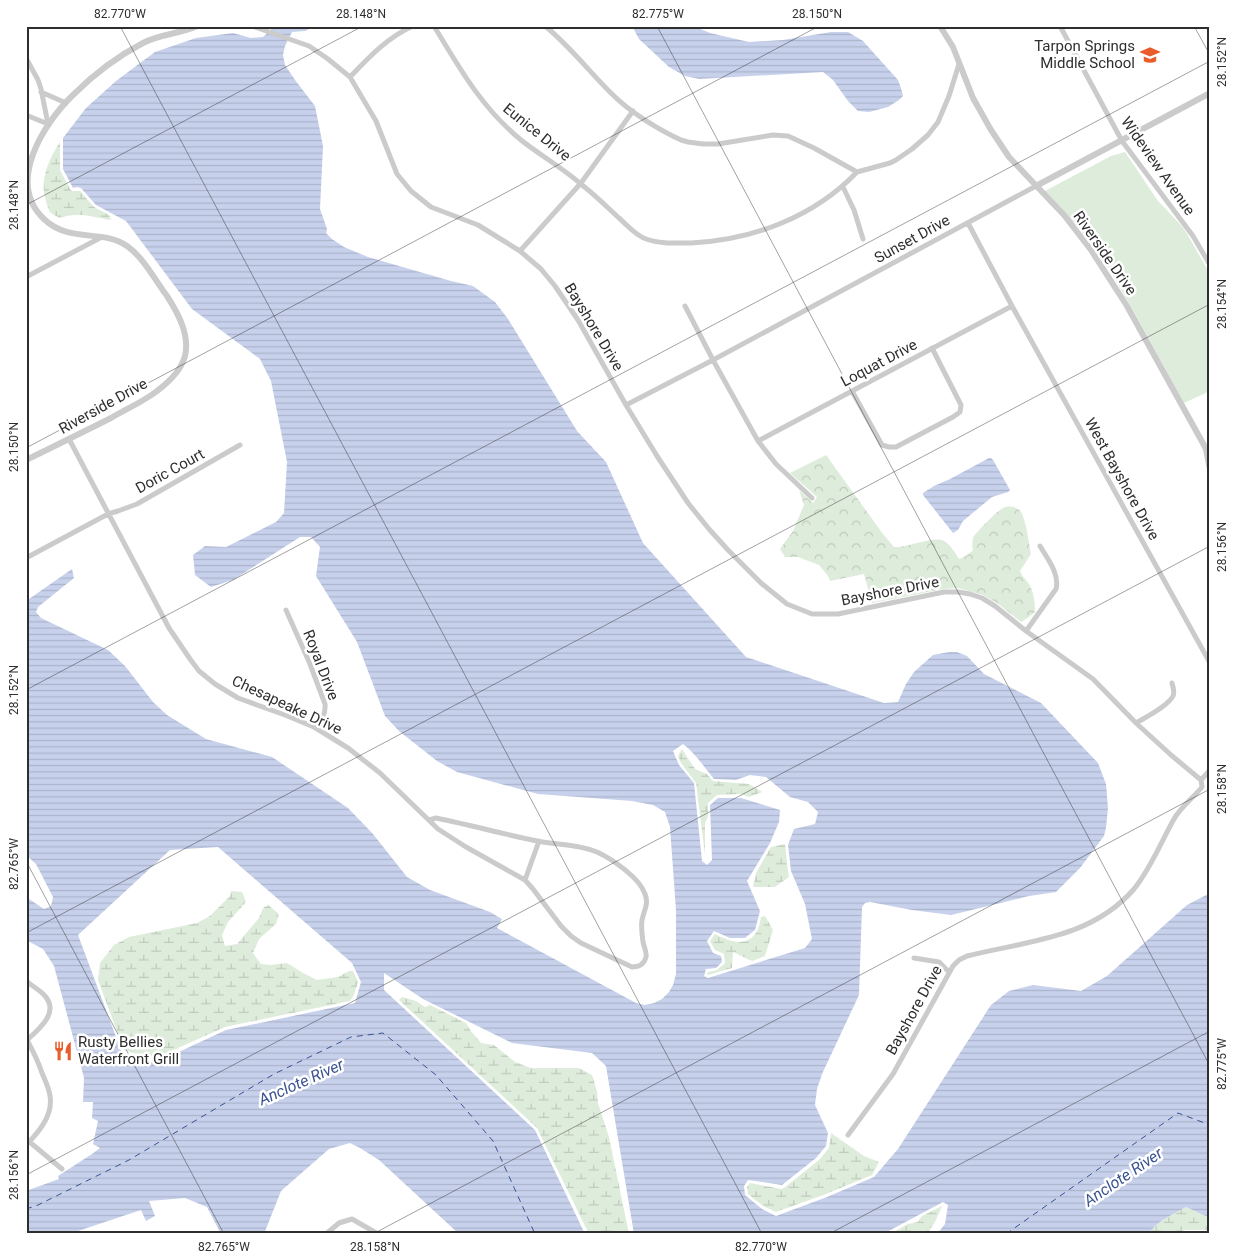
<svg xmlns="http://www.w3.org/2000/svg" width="1236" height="1260" font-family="Roboto,sans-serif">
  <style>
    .forest { fill: url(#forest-crowns) }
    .wetland { fill: url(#wetland-marsh) }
    .park { fill: #deecdb }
    .water { fill: url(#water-rules); fill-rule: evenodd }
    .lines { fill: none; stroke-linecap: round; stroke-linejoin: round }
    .ferry { stroke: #3a5391; stroke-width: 1; stroke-dasharray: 6 5; stroke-linecap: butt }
    .minor { stroke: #cbcbcb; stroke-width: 5 }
    .tertiary { stroke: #cbcbcb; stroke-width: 6 }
    .ticks { fill: none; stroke: #2e2e2e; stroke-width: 1; stroke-opacity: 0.45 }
    .labels { text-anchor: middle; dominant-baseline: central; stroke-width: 5; stroke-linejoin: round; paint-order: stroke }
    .poi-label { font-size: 15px; fill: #2e2e2e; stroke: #fff; text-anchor: end }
    .street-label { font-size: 15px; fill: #2e2e2e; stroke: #fff }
    .water-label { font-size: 16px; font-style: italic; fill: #3a5391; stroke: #fff }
    .neatline { fill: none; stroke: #2e2e2e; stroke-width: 2 }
    .ticks-label { font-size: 12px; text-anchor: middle; fill: #2e2e2e }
  </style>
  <defs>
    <pattern id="forest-crowns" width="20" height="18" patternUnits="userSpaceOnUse" patternTransform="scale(1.25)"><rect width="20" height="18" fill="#deecdb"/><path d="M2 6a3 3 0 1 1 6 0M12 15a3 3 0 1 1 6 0" fill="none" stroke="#bfcbbc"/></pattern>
    <pattern id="wetland-marsh" width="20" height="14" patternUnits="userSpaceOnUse" patternTransform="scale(1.25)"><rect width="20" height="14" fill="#deecdb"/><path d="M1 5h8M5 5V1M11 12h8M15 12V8" fill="none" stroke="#bfcbbc"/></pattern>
    <pattern id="water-rules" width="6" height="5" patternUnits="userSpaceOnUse" patternTransform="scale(1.25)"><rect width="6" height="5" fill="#c7d1ec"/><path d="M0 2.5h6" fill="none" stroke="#abb4cb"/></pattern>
  </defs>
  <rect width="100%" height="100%" fill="#fff"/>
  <path class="forest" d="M826 455 883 534 894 547C907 548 934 535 944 541 950 544 955 553 959 559 965 557 969 554 973 550 972 546 972 542 973 538 976 532 997 511 1003 508 1009 505 1018 507 1021 512 1026 520 1029 543 1031 554L1020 571C1022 577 1027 580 1030 586 1034 593 1035 604 1035 612L1029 617 1021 622 997 603 983 595 958 588 943 589 872 603 864 574 830 581 828 576 819 565 798 557H785L780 549 793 531 804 505 799 490 813 503 817 497 790 473Z"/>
  <path class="wetland" d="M60 142V170L70 189 72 191H80L94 207 109 215 111 220C91 217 80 211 60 218 57 216 53 215 50 212 48 209 47 205 46 201 39 180 49 159 60 142Z
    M682 749 695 769 707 774 713 781 749 784 762 792 749 797 741 794 717 795 708 803V817L705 823V855L696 783 681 763 678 756Z
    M785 844 788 871 789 877 775 887H753L756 873 771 847Z
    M231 891 242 892 246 902 228 922 222 935 225 946 237 944 259 918 263 908 268 905 279 914 276 924 259 939 253 953 261 964 270 965 287 963 303 973 317 980 338 977 349 971H353L358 982 354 995 350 1001 225 1027 160 1056 147 1057 124 1050 98 980 100 963 114 945 129 937 197 923 210 916 230 896Z
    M765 916 773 930 765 956 752 961 733 952 732 968 708 975 707 974 708 972 717 970 725 963 724 954 715 950 710 941 715 934C729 941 745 948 756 933 759 929 760 922 761 917Z
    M402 997 416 1001 425 1007 430 1005 466 1023 470 1030 481 1043 494 1045 515 1062 531 1068H579L592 1075 597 1091 598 1103 609 1137 629 1234H589L537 1128 399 1000Z
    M831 1133 864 1156 879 1162 872 1175 826 1194 776 1212 763 1206 748 1194 747 1187 750 1183 781 1189 784 1188 819 1160 829 1148Z
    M942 1206 935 1222 927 1234H890L908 1224 918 1222 922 1216Z
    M1186 1207 1210 1218V1232L1206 1230H1184L1175 1234H1149C1155 1222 1174 1214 1186 1207Z"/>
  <path class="park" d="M1125 152 1158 201 1180 224 1186 232 1210 274V391L1184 403 1132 308 1097 250 1063 210 1045 191 1111 156Z"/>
  <path class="water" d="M271 26H315L305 31 292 32 285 46 283 55 285 65 295 80 315 106 323 146 320 209 327 229 326 233 332 239 344 247 368 257 451 281 473 286 495 302 508 319 577 431 606 462 643 543 746 657 884 703 898 702 906 684 914 672 933 655 949 652H957L967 656 984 674 1041 703 1098 763 1106 784 1108 808 1106 828 1104 836 1080 868 1056 892 1029 896 951 915 912 910 870 902 865 903 862 907 859 995 822 1074 817 1089 815 1105 828 1133 826 1146 816 1158 782 1185 748 1180 744 1186 745 1195 762 1209 776 1216 827 1197 874 1177 898 1149 991 1005 1009 991 1033 985 1081 991 1107 976 1187 905 1210 893V1218L1186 1207C1174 1214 1155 1222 1149 1234H937L945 1224 948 1205 943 1202 883 1234H634L606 1066 592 1053 512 1043 423 999 384 973V990L535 1130 585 1234H459L379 1160 360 1148 350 1143 329 1149 281 1191 264 1234H221L207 1207 185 1198 149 1201 155 1216 146 1221 141 1210 69 1234H26V1191L59 1179 58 1176 92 1154 100 1148 93 1144 98 1121 92 1118 93 1102H83L84 1078 54 966 43 949 26 940V897L44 909 51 906 53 897 36 864 26 855V604L29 599 72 569 74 578 38 607 36 612 41 618 108 650 125 666 153 702 167 715 206 739 272 757 348 808 373 834 407 877 430 890 490 912 502 919 497 928 636 1003 645 1005 654 1003 662 999 669 992 673 985 676 974V910L670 827 665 812 653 805 632 801 538 794 457 772 437 761 399 731 385 716 357 642 316 576 320 547 311 537H300L233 580 211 587 195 575 193 555 205 546 226 547 276 522 284 513 287 462 271 381 260 359 192 309 126 221 96 205 81 188 77 187 73 188 63 169V138L86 108 116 81 155 52 196 38 233 33 251 38 263 37 271 30ZM683 744C696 754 704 767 714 779L736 780 750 775 766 777 790 797 808 802 818 812 815 824 794 829 788 845 791 871 805 904 812 939 805 948 708 978 704 976 706 969 716 968 722 962 721 956 713 953 707 941 714 931 730 938H745L755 930 760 911 747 881 770 843 779 822 780 810 741 798H718L710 805 712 860 707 865 702 861 694 783 679 765 673 751ZM218 847 352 963 361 982 355 1003 226 1030 155 1063 122 1053 78 935 170 850Z
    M632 26H693L710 33 749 42 783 40 831 32H848L863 41 898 80 901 88 903 96 899 100 888 107 869 112 858 111 848 101 833 80 823 72 699 79 685 76 669 67 639 39Z
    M989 458H991L993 460 1010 490 1008 492 992 497 963 521 958 530 953 533 923 495V493L934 486 950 479Z"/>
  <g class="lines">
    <path class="ferry" d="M26 1209 38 1205 129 1160 274 1074 351 1037 383 1033 436 1075 493 1141 535 1234
      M1006 1234 1178 1113 1210 1125"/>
    <path class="minor" d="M252 26 309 46 328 59 350 77 376 121 397 174 411 191 431 207 478 225 520 251 541 269 555 286 578 320 626 405 657 456 688 503 709 529 728 550 761 583 787 604 812 614H838L944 592H958L970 594 982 598 995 606 1026 631 1093 679 1136 723 1171 755 1201 780 1202 787C1193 798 1181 807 1174 819 1161 842 1151 868 1134 889 1091 939 1026 941 967 956L959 960 953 966 893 1074 848 1135
      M434 26C460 69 482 108 521 140 541 156 563 168 582 185 595 195 607 207 619 218 627 225 635 235 646 239 660 244 676 243 691 243 753 240 814 217 857 172
      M545 26C571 47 590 73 613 95 630 112 659 130 681 140L688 142 703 144H718L773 135 788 136 814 148 857 172
      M1060 26 1122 141 1193 236 1210 265
      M26 58 38 80 41 89 48 124
      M350 77C369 57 388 37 413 26
      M41 92 66 103
      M26 115 48 124
      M857 172 890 163 896 160 912 149 928 135 938 122 949 96 959 64
      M843 187 854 210 863 239
      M968 223 1012 306 1210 663
      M520 251 581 183 633 111
      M26 277 100 238
      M685 306 713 360 758 441 776 464 812 498
      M852 391 882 445 889 447H896L953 417 960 412 961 405 932 348
      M626 405 713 360 1036 186
      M69 439 169 628 190 659 199 671 215 684 238 698 285 715 314 727 348 748 380 773 438 829 466 847 525 880 533 889 561 926 571 936 581 943 632 967C638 967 644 965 646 957 647 952 644 947 643 942 642 935 641 927 642 920 644 910 649 904 645 894 640 878 612 859 597 852 578 844 557 845 537 841 503 834 470 825 436 818L429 820
      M758 441 1012 306
      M1205 447 1210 472
      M26 558 108 514 118 511 137 504 240 445
      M286 610 310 664 325 704C326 715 321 721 314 727
      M1026 631 1056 589C1060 574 1047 558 1040 546
      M1136 723C1146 717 1168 706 1173 696 1175 692 1173 687 1172 683
      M1201 780 1210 770
      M525 880 539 841
      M914 958 939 962 949 972
      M26 981C32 986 40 990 45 996 60 1013 38 1030 26 1041
      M27 1040C33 1051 38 1061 42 1073 45 1080 49 1088 50 1096 53 1114 41 1129 30 1141
      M26 1139 62 1169
      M326 1234 339 1223 352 1219 378 1234"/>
    <path class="tertiary" d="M940 26 953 47 973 98 991 130 1009 157 1064 215 1091 250 1127 306 1205 447 1210 450
      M1036 186 1210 93
      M26 460C55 446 83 432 111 418 126 409 143 402 157 391 169 382 181 371 185 356 190 335 178 313 167 296 155 280 144 258 127 246 103 229 70 243 45 220 5 184 43 124 73 95 93 75 118 56 143 43 160 34 180 34 197 26"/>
  </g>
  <path class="ticks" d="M120 26 762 1234M657 26 1210 1066M1194 26 1210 55M26 205 363 26M26 448 819 26M26 690 1210 61M26 861 224 1234M26 933 1210 304M26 1175 1210 546M373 1234 1210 789M829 1234 1210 1031"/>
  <defs>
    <symbol id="school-bare" viewBox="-9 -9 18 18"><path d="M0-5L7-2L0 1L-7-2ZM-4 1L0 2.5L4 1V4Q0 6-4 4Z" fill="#e85d2c" stroke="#fff" stroke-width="2.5" paint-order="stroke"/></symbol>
    <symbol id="restaurant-bare" viewBox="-9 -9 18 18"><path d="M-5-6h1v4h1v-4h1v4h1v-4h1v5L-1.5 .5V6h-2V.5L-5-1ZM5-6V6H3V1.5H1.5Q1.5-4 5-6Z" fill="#e85d2c" stroke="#fff" stroke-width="2.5" paint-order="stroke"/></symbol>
  </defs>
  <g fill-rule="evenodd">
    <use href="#school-bare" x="1136" y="41" width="28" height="28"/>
    <use href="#restaurant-bare" x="49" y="1037" width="28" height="28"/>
  </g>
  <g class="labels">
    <g class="poi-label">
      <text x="1135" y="46">Tarpon Springs<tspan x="1135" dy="17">Middle School</tspan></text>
      <text x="78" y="1042" text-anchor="start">Rusty Bellies<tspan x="78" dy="17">Waterfront Grill</tspan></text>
    </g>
    <g class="street-label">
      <text transform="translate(537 132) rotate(39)">Eunice Drive</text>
      <text transform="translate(1158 166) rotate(55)">Wideview Avenue</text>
      <text transform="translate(912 239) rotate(-29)">Sunset Drive</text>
      <text transform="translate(1105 253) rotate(55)">Riverside Drive</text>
      <text transform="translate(594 327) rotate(59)">Bayshore Drive</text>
      <text transform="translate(879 363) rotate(-28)">Loquat Drive</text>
      <text transform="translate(103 406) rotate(-29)">Riverside Drive</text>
      <text transform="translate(170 471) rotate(-29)">Doric Court</text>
      <text transform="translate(1122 479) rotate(61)">West Bayshore Drive</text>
      <text transform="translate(890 591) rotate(-11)">Bayshore Drive</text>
      <text transform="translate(321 665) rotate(69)">Royal Drive</text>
      <text transform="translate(287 705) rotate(25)">Chesapeake Drive</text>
      <text transform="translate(914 1010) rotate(-61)">Bayshore Drive</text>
    </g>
    <g class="water-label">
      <text transform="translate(301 1082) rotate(-24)">Anclote River</text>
      <text transform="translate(1123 1177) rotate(-34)">Anclote River</text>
    </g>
  </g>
  <rect width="1236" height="1260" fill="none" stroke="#ffffff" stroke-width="55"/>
  <rect x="28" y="28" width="1180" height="1204" class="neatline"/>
  <g class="ticks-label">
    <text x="120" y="18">82.770°W</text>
    <text x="361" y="18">28.148°N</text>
    <text x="658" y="18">82.775°W</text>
    <text x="817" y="18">28.150°N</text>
    <text transform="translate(1222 62) rotate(-90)" y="4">28.152°N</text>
    <text transform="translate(14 205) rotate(-90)" y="4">28.148°N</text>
    <text transform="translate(1222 304) rotate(-90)" y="4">28.154°N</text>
    <text transform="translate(14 447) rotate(-90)" y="4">28.150°N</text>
    <text transform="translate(1222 547) rotate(-90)" y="4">28.156°N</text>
    <text transform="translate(14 690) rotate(-90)" y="4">28.152°N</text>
    <text transform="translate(1222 789) rotate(-90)" y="4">28.158°N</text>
    <text transform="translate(14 864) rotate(-90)" y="4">82.765°W</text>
    <text transform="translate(1222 1064) rotate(-90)" y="4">82.775°W</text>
    <text transform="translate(14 1175) rotate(-90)" y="4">28.156°N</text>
    <text x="224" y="1251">82.765°W</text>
    <text x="375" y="1251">28.158°N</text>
    <text x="761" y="1251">82.770°W</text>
  </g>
</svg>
